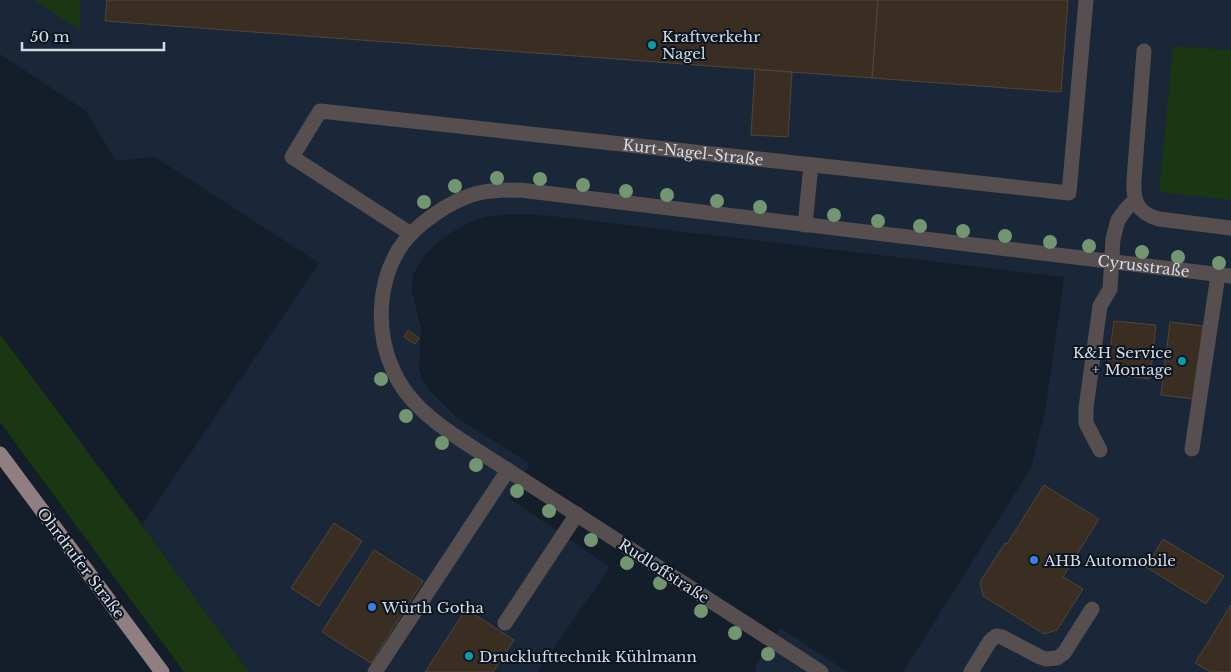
<svg xmlns="http://www.w3.org/2000/svg" width="1231" height="672" font-family="'Libre Baskerville',serif">
  <style>
    .built { fill: #192738 }
    .grass { fill: #1b3612 }
    .building { fill: #3a2e22; stroke: #524537 }
    .lines { fill: none; stroke-linecap: round; stroke-linejoin: round }
    .minor { stroke: #574e4f; stroke-width: 15 }
    .major { stroke: #917e81; stroke-width: 15 }
    .tree { fill: #729572 }
    .culture-dot { fill: #0f9aa8; stroke: #0b1521; stroke-width: 2 }
    .shop-dot { fill: #3f7fe0; stroke: #0b1521; stroke-width: 2 }
    .labels { text-anchor: middle; dominant-baseline: central; stroke-width: 4; stroke-linejoin: round; paint-order: stroke }
    .poi-label { font-size: 15px; fill: #d5dce4; stroke: #0b1521; text-anchor: start }
    .street-label { font-size: 15px; fill: #d5dce4; stroke: #0b1521 }
  </style>
  <rect width="100%" height="100%" fill="#141e2a"/>
  <path class="built" d="M0 0H1231V672H903L1031 468 1046 406 1064 277 543 215 507 214 484 217 464 225 443 238 426 253 413 274 412 292 421 329 419 367 422 380 430 391 456 417 530 464 509 498 610 567 537 672H249L142 525 319 263 155 157 116 161 86 111 0 54Z
    M780 628 848 672H755L756 665Z"/>
  <path class="grass" d="M34 0H80V30Z
    M1173 46 1231 50V200L1159 192Z
    M0 334 142 525 249 672H184L0 422Z"/>
  <path class="building" d="M107 0H878L872 78 105 21Z
    M878 0H1068L1061 92 872 78Z
    M755 69 792 72 788 137 751 135Z
    M1114 321 1156 325 1150 379 1107 374Z
    M1170 322 1203 326 1194 399 1161 395Z
    M408 330 419 338 415 344 404 337Z
    M1044 485 1099 519 1063 577 1083 589 1057 630 1044 634 983 596 980 582 1005 543 1007 544Z
    M334 523 362 541 319 606 291 588Z
    M1163 539 1224 576 1206 604 1146 567Z
    M374 550 423 581 371 663 322 632Z
    M1231 605V672H1211L1195 663Z
    M466 609 514 640 493 672H425Z"/>
  <g class="lines">
    <g class="minor">
      <path d="M1144 51 1134 180C1133 201 1137 213 1159 219L1231 228"/>
      <path d="M805 225 811 165"/>
      <path id="s1" d="M411 234 292 157 320 111 1069 193 1086 0"/>
      <path d="M1192 449 1218 275"/>
      <path d="M1100 450 1086 423V408L1100 306 1110 289 1113 239 1118 220 1126 209 1135 200"/>
      <path d="M505 623 577 514"/>
      <path d="M375 672 508 470"/>
      <path id="s2" d="M821 672 461 440C434 422 406 401 393 370 376 333 377 285 399 249 414 225 451 200 478 193 492 190 506 190 520 190L1231 276"/>
      <path d="M971 672 990 641 996 636 1002 637 1040 657 1046 659 1057 658 1064 653 1092 609"/>
    </g>
    <path class="major" d="M0 454 162 672"/>
  </g>
  <g class="tree">
    <circle cx="497" cy="178" r="7"/>
    <circle cx="540" cy="179" r="7"/>
    <circle cx="583" cy="185" r="7"/>
    <circle cx="455" cy="186" r="7"/>
    <circle cx="626" cy="191" r="7"/>
    <circle cx="667" cy="195" r="7"/>
    <circle cx="717" cy="201" r="7"/>
    <circle cx="424" cy="202" r="7"/>
    <circle cx="760" cy="207" r="7"/>
    <circle cx="834" cy="215" r="7"/>
    <circle cx="878" cy="221" r="7"/>
    <circle cx="920" cy="226" r="7"/>
    <circle cx="963" cy="231" r="7"/>
    <circle cx="1005" cy="236" r="7"/>
    <circle cx="1050" cy="242" r="7"/>
    <circle cx="1089" cy="246" r="7"/>
    <circle cx="1142" cy="252" r="7"/>
    <circle cx="1178" cy="257" r="7"/>
    <circle cx="1219" cy="263" r="7"/>
    <circle cx="381" cy="379" r="7"/>
    <circle cx="406" cy="416" r="7"/>
    <circle cx="442" cy="443" r="7"/>
    <circle cx="476" cy="465" r="7"/>
    <circle cx="517" cy="491" r="7"/>
    <circle cx="549" cy="511" r="7"/>
    <circle cx="591" cy="540" r="7"/>
    <circle cx="627" cy="563" r="7"/>
    <circle cx="660" cy="583" r="7"/>
    <circle cx="701" cy="611" r="7"/>
    <circle cx="735" cy="633" r="7"/>
    <circle cx="768" cy="654" r="7"/>
  </g>
  <g class="culture-dot">
    <circle cx="652" cy="45" r="5"/>
    <circle cx="1182" cy="361" r="5"/>
    <circle cx="469" cy="656" r="5"/>
  </g>
  <g class="shop-dot">
    <circle cx="1034" cy="560" r="5"/>
    <circle cx="372" cy="607" r="5"/>
  </g>
  <g class="labels">
    <g class="poi-label">
      <text x="662" y="36">Kraftverkehr<tspan x="662" dy="17">Nagel</tspan></text>
      <text x="1172" y="352" text-anchor="end">K&amp;H Service<tspan x="1172" dy="17">+ Montage</tspan></text>
      <text x="1044" y="560">AHB Automobile</text>
      <text x="382" y="607">Würth Gotha</text>
      <text x="479" y="656">Drucklufttechnik Kühlmann</text>
    </g>
    <g class="street-label">
      <text stroke="none"><textPath href="#s1" startOffset="571">Kurt-Nagel-Straße</textPath></text>
      <text stroke="none"><textPath href="#s2" startOffset="1422">Cyrusstraße</textPath></text>
      <text transform="translate(81 563) rotate(53)">Ohrdrufer Straße</text>
      <text transform="translate(664 571) rotate(33)">Rudloffstraße</text>
    </g>
  </g>
  <path d="M22 42v8h142v-8" fill="none" stroke="#d5dce4" stroke-width="2.5"/>
  <text x="30" y="42" font-size="15" fill="#d5dce4" stroke="#0b1521" stroke-width="4" paint-order="stroke">50 m</text>
</svg>
